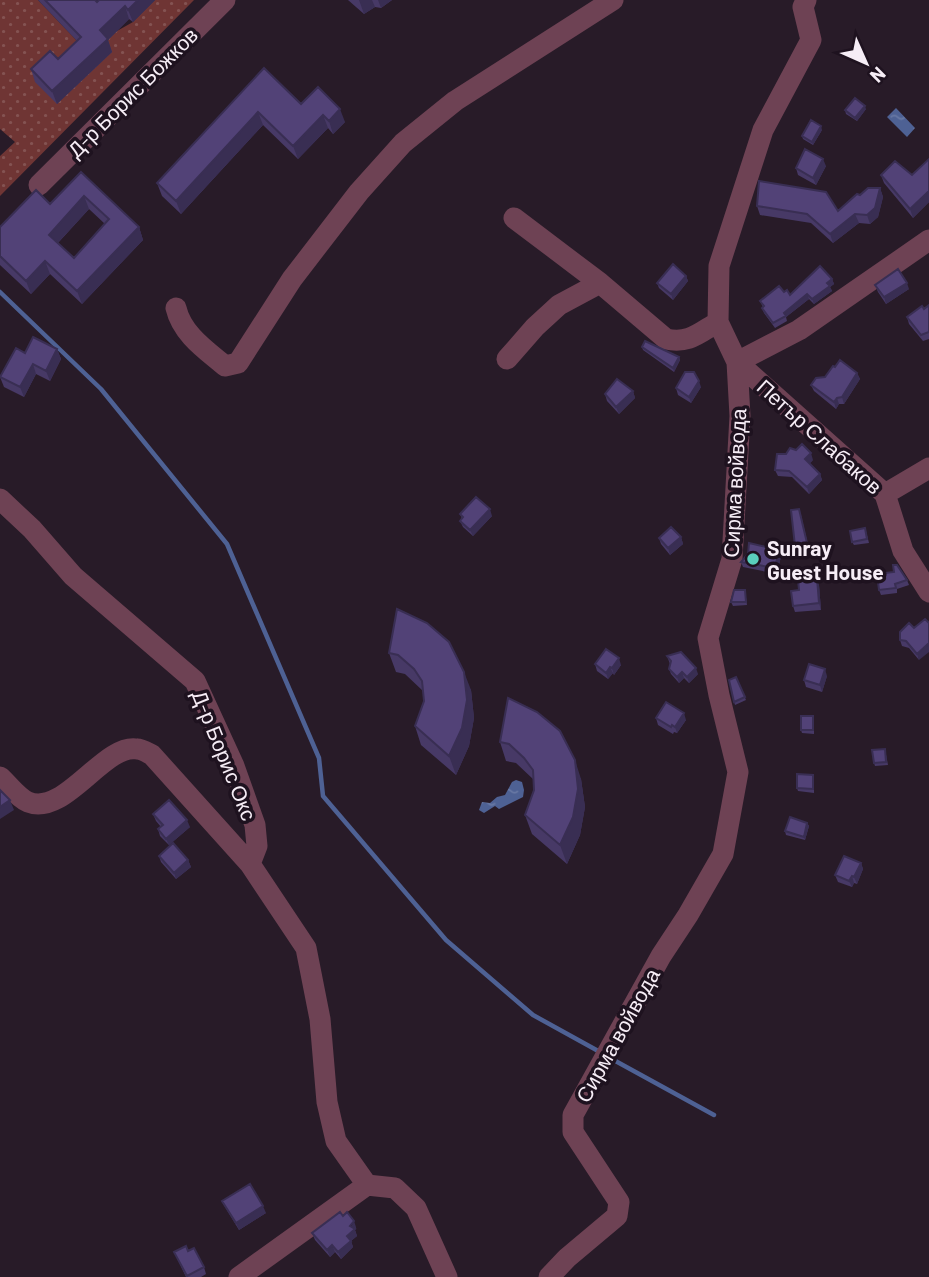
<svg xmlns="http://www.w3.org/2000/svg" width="929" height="1277" font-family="Barlow,sans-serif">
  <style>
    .park { fill: url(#park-dots) }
    .water { fill: url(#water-ripples) }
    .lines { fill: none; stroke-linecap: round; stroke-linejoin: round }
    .stream { stroke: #4e6194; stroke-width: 4.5 }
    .minor { stroke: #6e4254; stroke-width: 21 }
    .wall { fill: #473966; fill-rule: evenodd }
    .shaded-wall { fill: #392e53 }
    .building { fill: #524277; stroke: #392e53; stroke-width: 2; fill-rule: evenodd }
    .poi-dot { fill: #5acebd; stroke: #1e121f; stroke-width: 2.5 }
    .labels { text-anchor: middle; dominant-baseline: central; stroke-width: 7; stroke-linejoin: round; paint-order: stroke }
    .street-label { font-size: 21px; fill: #f6edf6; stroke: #1e121f }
    .poi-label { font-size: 21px; font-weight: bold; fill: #f6edf6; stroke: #1e121f; text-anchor: start }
  </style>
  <defs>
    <pattern id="park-dots" width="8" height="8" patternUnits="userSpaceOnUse" patternTransform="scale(1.75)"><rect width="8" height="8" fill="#6f3534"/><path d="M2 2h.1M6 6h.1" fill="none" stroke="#845352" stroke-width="1.8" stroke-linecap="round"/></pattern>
    <pattern id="water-ripples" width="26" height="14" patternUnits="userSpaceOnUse" patternTransform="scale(1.75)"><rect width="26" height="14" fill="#4e6194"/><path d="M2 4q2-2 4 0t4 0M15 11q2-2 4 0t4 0" fill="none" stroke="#6878a4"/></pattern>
  </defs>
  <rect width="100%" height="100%" fill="#281b28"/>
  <path class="park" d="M0 0H38L99 64 104 43 117 31 133 22 155 0H194L0 196V156L15 142 0 129Z"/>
  <path class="water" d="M896 108 915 128 907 137 887 117Z
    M516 780 522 782 524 790 523 797 499 809 495 806 484 813 479 810 482 802 490 803 497 797 505 795 512 782Z"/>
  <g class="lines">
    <path class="stream" d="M0 292 101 389 227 544 319 758 323 796 446 940 533 1015 600 1052
      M610 1058 714 1115"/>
    <path class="minor" d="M39 185 225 0
      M514 218 600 283 666 339C689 344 699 333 718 322
      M929 240 799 330 737 362 885 494 903 551 929 592
      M176 308C182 334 206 350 225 366L238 363 292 279 359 192 403 143 455 101 613 0
      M507 359 535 327 559 305 600 283
      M885 494 929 468
      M0 499 32 529 73 576 195 681 234 766 255 825 257 846 250 864 306 948 320 1019 327 1102 336 1141 367 1185 395 1188 416 1208 447 1277
      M0 777C8 784 18 798 28 802 65 817 104 743 137 749 142 749 148 753 152 755L250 864
      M239 1277 367 1185
      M549 1277 567 1258 617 1216 619 1202 573 1132V1115L661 956 688 915 723 854 738 772 719 695 708 638 732 559 740 416 737 362 718 322 719 266 763 130 811 40 803 7 806 0"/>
  </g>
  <path class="wall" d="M38 0H95L97 2 99 0H155L133 22 129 19 108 40 112 52 57 104 35 82 31 69 58 59 77 41Z
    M348 0H392L381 8 375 7 364 14Z
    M264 68 301 104 345 122 333 134 328 128 298 159 263 125 181 214 162 196 157 183Z
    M866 109 857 121 846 114 845 110Z
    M822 130 813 145 803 139 802 136Z
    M929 159V202L913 218 884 183 881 175H912Z
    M826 166 816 185 798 175 796 168Z
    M81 172 139 227 143 240 82 304 50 274 31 294 0 265V227L50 204ZM89 209 105 224 74 258 58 243Z
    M880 188 883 197 878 217 870 224 859 223 833 243 811 223 760 215 757 206 838 211 860 195Z
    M686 276 688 281 673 300 659 288 657 283Z
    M832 279 834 284 830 287 832 291 814 304 809 299 786 317 787 321 775 328 764 313 762 308 763 307 760 301 784 292 790 295Z
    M875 285 909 289 886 304 878 292Z
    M929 305V339L923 341 909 324 907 317Z
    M642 347 679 357 680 360 674 372 643 350Z
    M57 349 61 359 50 381 36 374 24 397 4 387 0 377 25 353Z
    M835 367 857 373 860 379 844 404H839L836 409 814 391 811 385 825 377Z
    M701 387 691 403 678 395 676 388Z
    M633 391 635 398 619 414 607 401 605 394Z
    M813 460 809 464 820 474 822 480 809 494 792 477 778 476 775 470Z
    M460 514 492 516 473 536 463 527 460 521 462 519Z
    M801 515 809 549 797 552 795 546Z
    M866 531 869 543 854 545 852 542Z
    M681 537 683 544 670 555 661 544 659 538Z
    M780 546 782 552 777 574 743 567 741 562 771 548Z
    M907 580 909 585 897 589V593L881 595 879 590Z
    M819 585 821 610 795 612 793 606 799 590Z
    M745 590 747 605 733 606 731 602Z
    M397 609 471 690 474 718 469 746 456 775 421 745 415 726 424 701 423 691 405 674 396 672 389 653Z
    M914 628 919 660 909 648 902 646 900 640Z
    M667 656 698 674 689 683 684 678 679 683 671 674 669 669 670 664Z
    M595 664 621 665 614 675 613 673 608 679 597 671Z
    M827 676 822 692 806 687 804 680Z
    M736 677 746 700 735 705 734 702Z
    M508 698 581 779 585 807 580 835 567 864 532 834 525 815 534 790V780L516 763 506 761 500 742Z
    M656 718 686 720 677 733 674 732 673 734 658 725Z
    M814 719V734L802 733 801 730Z
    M885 749 888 765 875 766 874 763Z
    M813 775 814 778V793L798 791 797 788Z
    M153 814 190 827 169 845 160 836 158 829 161 827 156 821Z
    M807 823 809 826 805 840 786 835 785 831Z
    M159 856 188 860 191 867 176 879 161 862Z
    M861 863 863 869 857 884 854 883 852 887 838 882 835 875Z
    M222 1201 266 1213 239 1230 225 1207Z
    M356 1227 355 1230 357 1236 351 1241 353 1247 341 1259 335 1252 330 1257 315 1240 312 1233Z
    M188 1251 204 1267 206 1274 201 1277H186L174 1252Z"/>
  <path class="shaded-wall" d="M138 0H155L133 22 128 10Z
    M359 0H372L375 7 364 14Z
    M378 0H392L381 8Z
    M125 6 129 19 108 40 112 52 57 104 52 91 100 30Z
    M865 106 866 109 857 121 855 118Z
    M340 109 345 122 333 134 329 121Z
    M258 112 263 125 181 214 176 201Z
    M323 115 328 128 298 159 293 146Z
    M821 126 822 130 813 145 812 142Z
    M823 159 826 166 816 185 813 178Z
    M880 188 883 197 878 217 870 224 867 215Z
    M929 191V202L913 218 910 209Z
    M84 196 89 209 53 248 49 235Z
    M855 214 859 223 833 243 830 234Z
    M139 227 143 240 82 304 77 291Z
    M45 261 50 274 31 294 26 281Z
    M686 276 688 281 673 300 671 294Z
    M832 279 834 284 830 287 832 291 814 304 812 299Z
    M907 283 909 289 886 304 884 297Z
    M807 294 809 299 786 317 784 313Z
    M57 349 61 359 50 381 46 371Z
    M679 357 680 360 674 372 673 368Z
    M33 364 36 374 24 397 20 387Z
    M857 373 860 379 844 404 842 397Z
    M699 381 701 387 691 403 689 397Z
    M633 391 635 398 619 414 616 407Z
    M837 398 839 404 836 409 834 402Z
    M811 453 813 460 807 466 805 459Z
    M820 474 822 480 809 494 807 487Z
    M490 509 492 516 473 536 470 530Z
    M681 537 683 544 670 555 668 548Z
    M780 546 782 552 777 574 775 568Z
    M817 578 819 585 821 610 819 603Z
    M929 643V652L919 660 917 654Z
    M619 658 621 665 614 675 612 668Z
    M610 667 613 673 608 679 606 673Z
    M696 668 698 674 689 683 687 677Z
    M825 669 827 676 822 692 820 685Z
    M464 672 471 690 474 718 469 746 456 775 449 756Z
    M682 672 684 678 679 683 677 677Z
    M684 713 686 720 677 733 675 727Z
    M575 760 581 779 585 807 580 835 567 864 560 845Z
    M10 800 14 810 0 819V807Z
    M187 820 190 827 169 845 166 839Z
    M807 823 809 826 805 840 804 837Z
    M188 860 191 867 176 879 174 873Z
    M861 863 863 869 857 884 854 877Z
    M852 876 854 883 852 887 849 881Z
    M263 1206 266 1213 239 1230 236 1223Z
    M354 1221 356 1227 355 1230 357 1236 351 1241 353 1247 341 1259 338 1252Z
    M332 1245 335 1252 330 1257 327 1250Z"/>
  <path class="building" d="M45 0H95L97 2 99 0H138L128 10 125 6 100 30 108 39 52 91 31 69 50 51 58 59 81 37Z
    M264 68 301 104 318 87 340 109 329 121 323 115 293 146 258 112 176 201 157 183Z
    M855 98 865 106 855 118 845 110Z
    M811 120 821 126 812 142 802 136Z
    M805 149 823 159 813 178 796 168Z
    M929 159V191L910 209 881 175 895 161 912 175Z
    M81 172 139 227 77 291 45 261 26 281 0 256V227L36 190 50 204ZM84 196 109 219 74 258 49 235Z
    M759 181 826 192 838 211 857 194 860 195 868 188H880L875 208 867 215 855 214 830 234 807 214 757 206Z
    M673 264 686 276 671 294 657 283Z
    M820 266 832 279 827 283 830 286 812 299 807 294 784 313 786 316 773 323 762 308 764 306 760 301 779 286 784 292 787 290 790 295Z
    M898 269 907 283 884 297 875 285Z
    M929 305V332L921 335 907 317 922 306 924 309Z
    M33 337 57 349 46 371 33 364 20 387 0 377 16 348 25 353Z
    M645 341 679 357 673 368 642 347Z
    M840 360 857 373 842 397 837 398 834 402 811 385 816 378 825 377 833 366 835 367Z
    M685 372H694L699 381 689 397 676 388Z
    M617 379 633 391 616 407 605 394Z
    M802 444 811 453 805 459 820 474 807 487 789 471 775 470 777 454H786L790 448 796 450Z
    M476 497 490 509 470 530 460 521 463 517 460 514Z
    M799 509 807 543 795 546 791 510Z
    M671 527 681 537 668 548 659 538Z
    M865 528 867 539 852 542 850 531Z
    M749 543 771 548 780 546 775 568 741 562 748 554Z
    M893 565H897L907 580 895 584 896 588 879 590 877 574 894 572Z
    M817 578 819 603 793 606 791 591 799 590 798 580Z
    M734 590H745L746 602H731Z
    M397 609 427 623 449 642 464 672 467 700 462 728 449 756 415 726 424 701 422 681 414 669 398 655 389 653Z
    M925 619 929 623V643L917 654 906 641 900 640V632L909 623 914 628Z
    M606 649 619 658 612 668 610 667 606 673 595 664Z
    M681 652 696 668 687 677 682 672 677 677 669 669 671 661 667 656Z
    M809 664 825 669 820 685 804 680Z
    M736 677 745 697 734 702 729 680Z
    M508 698 537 712 560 731 575 760 578 789 573 817 560 845 525 815 534 790 533 770 524 758 509 744 500 742Z
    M666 702 684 713 675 727 672 725 671 727 656 718Z
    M801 716H813V730H801Z
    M885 749 886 762 874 763 872 750Z
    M797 774 813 775V789L797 788Z
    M0 790 10 800 0 807Z
    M169 800 187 820 166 839 158 829 163 825 153 814Z
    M790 817 807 823 804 837 785 831Z
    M173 843 188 860 174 873 159 856Z
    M844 856 861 863 854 877 852 876 849 881 835 875Z
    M250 1184 263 1206 236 1223 222 1201Z
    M340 1212 343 1216 347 1212 354 1221 350 1226 355 1229 347 1236 351 1241 338 1252 332 1245 327 1250 312 1233Z
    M186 1246 188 1251 194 1248 204 1267 187 1276 174 1252Z"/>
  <circle class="poi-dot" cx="753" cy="559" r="7"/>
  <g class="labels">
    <g class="street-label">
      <text transform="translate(132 92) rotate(-45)">Д-р Борис Божков</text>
      <text transform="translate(820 436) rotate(42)">Петър Слабаков</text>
      <text transform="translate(734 483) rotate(-87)">Сирма войвода</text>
      <text transform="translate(225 755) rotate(68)">Д-р Борис Окс</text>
      <text transform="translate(617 1035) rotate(-61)">Сирма войвода</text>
    </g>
    <g class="poi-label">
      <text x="767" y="547">Sunray<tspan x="767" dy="24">Guest House</tspan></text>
    </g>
  </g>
  <g transform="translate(866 63) rotate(135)" stroke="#1e121f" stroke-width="5" paint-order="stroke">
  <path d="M0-5L12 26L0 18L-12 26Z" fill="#f6edf6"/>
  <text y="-10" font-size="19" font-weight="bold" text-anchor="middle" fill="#f6edf6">N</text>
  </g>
</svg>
